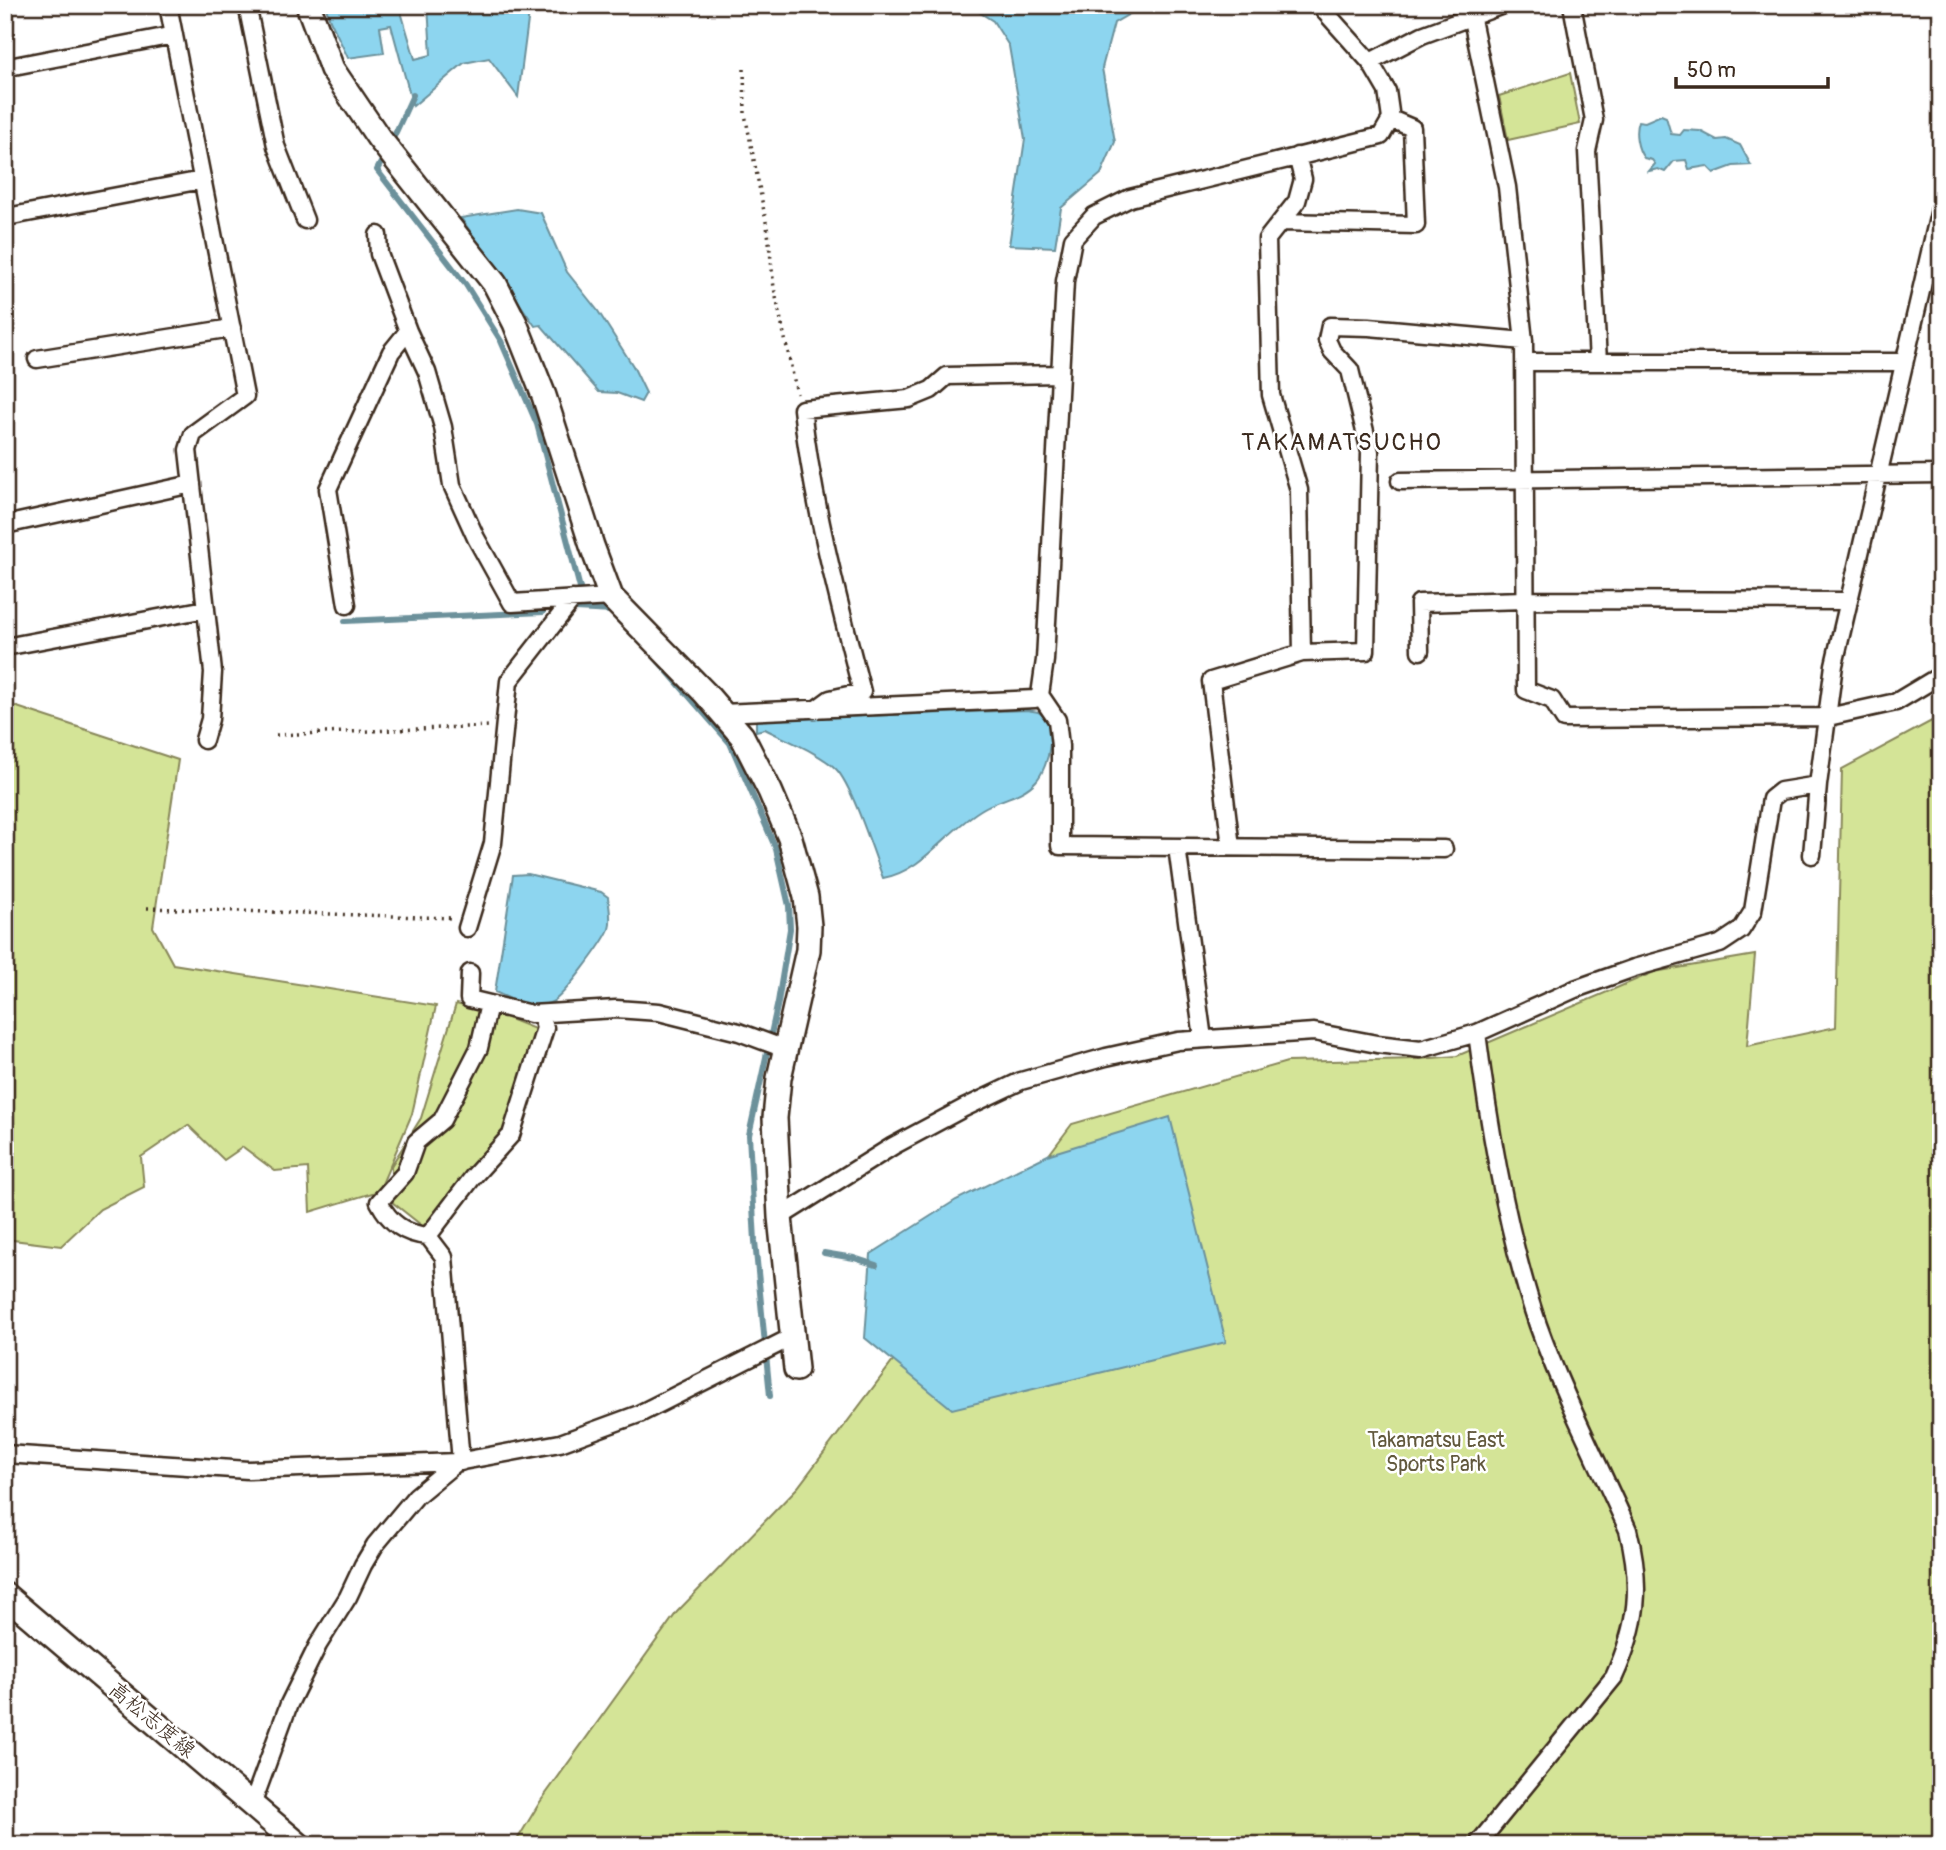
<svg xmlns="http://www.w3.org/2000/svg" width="1946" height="1850" font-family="Pangolin,'Klee One',sans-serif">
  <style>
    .green { fill: #d4e497; stroke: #88875a; stroke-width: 2 }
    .water { fill: #8dd5ef; stroke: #6c919b; stroke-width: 2 }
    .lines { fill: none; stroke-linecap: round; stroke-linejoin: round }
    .stream { stroke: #6c919b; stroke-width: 6 }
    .street-casing { stroke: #3b2a1e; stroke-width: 21 }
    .secondary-casing { stroke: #3b2a1e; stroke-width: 28 }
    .path { stroke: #3b2a1e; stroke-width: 3.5; stroke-dasharray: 2 5; stroke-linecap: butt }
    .street { stroke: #fff; stroke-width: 16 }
    .secondary { stroke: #fff; stroke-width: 23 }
    .labels { text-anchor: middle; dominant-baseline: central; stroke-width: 5; stroke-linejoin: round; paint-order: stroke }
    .park-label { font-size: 21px; fill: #61583c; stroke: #fff }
    .street-label { font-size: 21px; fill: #3b2a1e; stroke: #fff }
    .quarter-label { font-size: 24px; letter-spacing: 2px; fill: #3b2a1e; stroke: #fff }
  </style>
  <rect width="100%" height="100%" fill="#fff"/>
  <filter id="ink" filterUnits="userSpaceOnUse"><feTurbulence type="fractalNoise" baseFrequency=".0143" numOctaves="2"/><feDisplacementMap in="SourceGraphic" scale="14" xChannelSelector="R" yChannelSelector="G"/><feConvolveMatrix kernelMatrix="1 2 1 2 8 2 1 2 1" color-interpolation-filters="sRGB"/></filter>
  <g filter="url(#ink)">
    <path class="green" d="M1570 73 1580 124 1508 140 1499 96Z
      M5 703 178 760 153 927 173 964 436 1006 412 1114 379 1191 310 1212 308 1168 275 1171 243 1147 224 1160 188 1125 141 1157 144 1187 100 1209 61 1246 5 1239Z
      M1941 716V1845H514L540 1802 677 1612 798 1487 1072 1124 1287 1062 1419 1059 1457 1056 1654 972 1755 955 1747 1046 1836 1027 1842 769Z
      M456 1004 497 1014 540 1031 509 1129 425 1228 392 1202 391 1166 421 1118Z"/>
    <path class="water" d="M325 5H399L415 59 431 55 428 5H530L518 97 489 58 464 63 413 106 391 25 380 27 384 53 348 58 330 20Z
      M968 5H1145L1114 23 1102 68 1115 142 1101 174 1061 208 1055 247 1009 245 1025 139 1009 46 993 21Z
      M1661 115 1666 117 1671 134 1680 135 1684 130 1700 131 1717 140 1726 139 1740 145 1751 165 1733 166 1714 173 1707 166 1689 169 1686 160 1674 161 1665 172 1658 169 1649 171 1655 164 1652 160 1644 158C1637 149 1634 132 1638 121L1645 122Z
      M517 209 541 213 567 272 598 311 633 366 646 393 641 402 617 393 599 392 541 325 535 326 461 218Z
      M1027 710C1031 711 1035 711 1038 712 1059 724 1049 767 1036 781 1023 796 1000 799 984 808 948 828 924 871 883 878 874 854 852 785 836 769 820 753 786 740 765 729L756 731V720Z
      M528 874 601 892 608 897C609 906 612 921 609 929 604 942 564 996 552 1002 535 1011 510 999 495 992L513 875Z
      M1170 1117 1226 1342 952 1409 865 1338 871 1254 956 1200 1050 1154Z"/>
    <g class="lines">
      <path class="stream" d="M390 145 413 95
        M385 155 377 170 466 285 501 341 537 424 582 596
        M575 609 613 611
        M345 621 543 612
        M653 655 730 743 776 849 789 906 790 929 778 1002 749 1135 755 1241 770 1396
        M824 1253 854 1258 876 1265"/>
      <defs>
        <path id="street" d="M168 5 245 396 193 434 188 450 213 672 210 719 204 740
          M247 5 276 146 305 220
          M1319 5 1370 62 1422 35 1503 5
          M1469 5 1507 187 1524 341 1526 690 1552 700 1564 719 1828 717 1896 702 1941 675
          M1572 5 1594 120 1587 151 1598 362
          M1370 62 1387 91 1391 119 1381 136 1130 198 1094 216 1073 239 1065 281 1045 660 1040 695 1057 720 1060 746V846L1444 849
          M14 66 174 35
          M12 216 202 180
          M1281 222 1416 225 1412 128 1391 119
          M378 235 379 254 408 331 427 372 443 427 452 485 476 538 512 603 611 597
          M37 359 232 328
          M1525 362H1904
          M1400 481 1941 474
          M5 525 192 484
          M347 605 328 489 391 352 408 331
          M5 647 206 609
          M1420 651 1419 603 1525 600 1849 601
          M1302 653 1366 651 1370 452 1350 370 1332 351 1327 340 1330 326 1369 327 1524 341
          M815 710 830 699 862 692C838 599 813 505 802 409L909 399 931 390 947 376 1060 374
          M722 713 1035 699 1040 695
          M1177 847 1203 1039
          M1231 847 1211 681 1302 653 1299 490 1271 395 1267 239 1297 201 1303 179 1297 156
          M1812 855 1818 785 1834 665 1941 205
          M467 928 493 843 509 681 573 599
          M470 973 469 999 531 1014 616 1009 659 1012 739 1032 785 1049
          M1477 1033C1489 1127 1507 1235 1538 1325 1563 1395 1598 1462 1628 1530 1642 1586 1638 1624 1614 1677L1477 1845
          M780 1217 893 1146 964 1108 1021 1081 1106 1057 1178 1041 1314 1032 1377 1044 1421 1049 1477 1033 1575 989 1634 968 1720 944 1741 930 1753 911 1771 799 1781 791 1818 785
          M428 1236 473 1177 511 1135 545 1028 541 1014
          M5 1454 248 1470 457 1462 560 1443 639 1414 792 1337
          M461 1462 444 1257 428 1236C404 1234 390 1223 379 1202L405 1173 416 1142 442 1120 479 1048 489 1004
          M252 1805 289 1704 318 1645 348 1597 363 1565 375 1545 416 1496 457 1462"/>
        <path id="secondary" d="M308 5 332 69 378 137 495 284 515 323 544 396 592 546 611 597 705 693 742 736 770 791 790 838 806 897 809 926 808 950 779 1078 775 1118 780 1217 796 1369
          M5 1595 299 1845"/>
      </defs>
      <use href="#street" class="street-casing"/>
      <use href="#secondary" class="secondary-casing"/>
      <path class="path" d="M744 69 745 114 768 232 774 288 797 394
        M276 735 489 726
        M147 908 453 918"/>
      <use href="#street" class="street"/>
      <use href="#secondary" class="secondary"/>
    </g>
  </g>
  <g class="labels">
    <g class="park-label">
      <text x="1436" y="1440">Takamatsu East<tspan x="1436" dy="24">Sports Park</tspan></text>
    </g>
    <g class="street-label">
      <text transform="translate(152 1720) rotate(40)">高松志度線</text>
    </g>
    <g class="quarter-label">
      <text x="1342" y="442">TAKAMATSUCHO</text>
    </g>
  </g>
  <rect width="1946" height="1850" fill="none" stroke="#fff" stroke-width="28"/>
  <rect x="14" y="14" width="1918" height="1822" fill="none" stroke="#3b2a1e" stroke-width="2.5" filter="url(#ink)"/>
  <path d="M1676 77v10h152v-10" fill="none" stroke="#3b2a1e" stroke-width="3.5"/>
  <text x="1687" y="77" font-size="21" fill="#3b2a1e" stroke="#ffffff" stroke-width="5" paint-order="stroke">50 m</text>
</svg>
